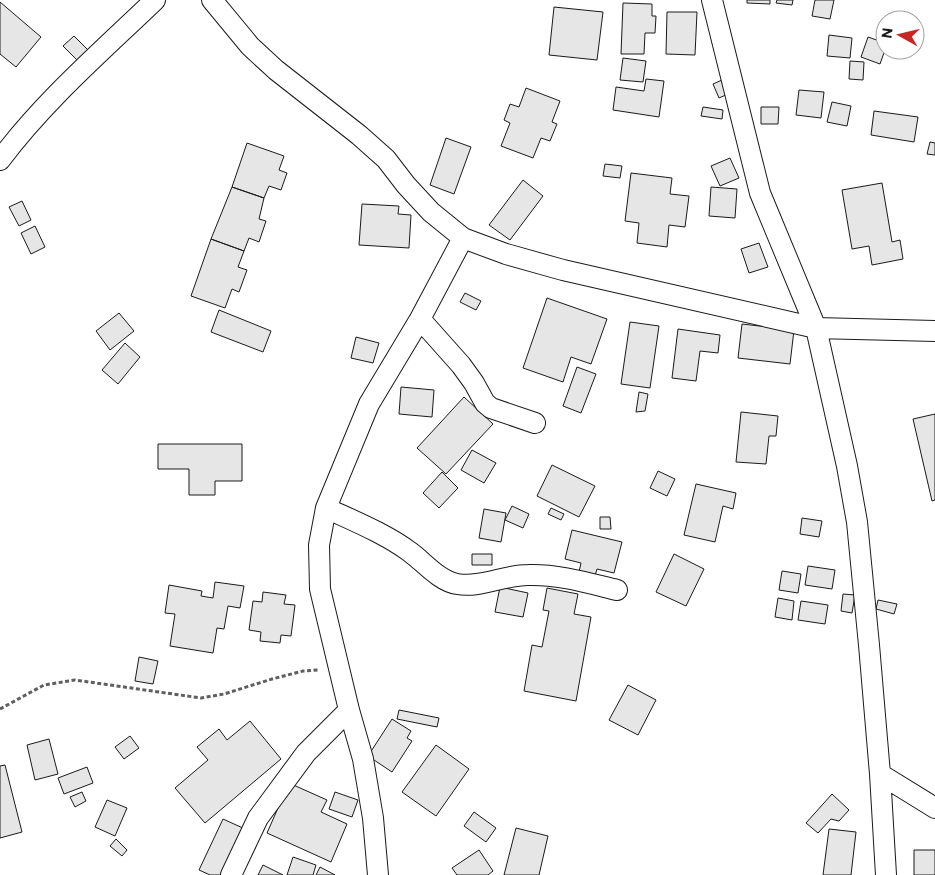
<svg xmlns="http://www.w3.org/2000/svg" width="935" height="875" font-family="Commissioner,sans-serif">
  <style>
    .building { fill: #e6e6e6; stroke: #1a1a1a }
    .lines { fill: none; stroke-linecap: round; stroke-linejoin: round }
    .street-casing { stroke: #1a1a1a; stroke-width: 22 }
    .path { stroke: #5f5f5f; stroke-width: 3; stroke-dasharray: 4 2.5; stroke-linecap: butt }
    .street { stroke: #fff; stroke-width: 20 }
  </style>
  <rect width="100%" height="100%" fill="#fff"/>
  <path class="building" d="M747 0H770V4L747 3Z
    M777 0H793L792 5 776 3Z
    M815 0H834L830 19 812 16Z
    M0 2 41 37 16 67 0 54Z
    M623 3 652 4V16H656L655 33H645L644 54H621Z
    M554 7 603 12 597 60 549 55Z
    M667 12H697L695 55 666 54Z
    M829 35 852 38 850 58 827 56Z
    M74 36 88 50 77 60 63 46Z
    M868 37 885 43V50L880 64 861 57Z
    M623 58 646 61 643 82 620 80Z
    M850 61 864 62 863 80 849 79Z
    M646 79 664 81 659 117 613 110 616 87 644 91Z
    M722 80 728 94 719 98 713 84Z
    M526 88 560 101 552 122 557 124 550 141 541 138 533 158 501 146 510 123 504 120 510 104 519 107Z
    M799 90 824 92 821 118 796 115Z
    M832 102 851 106 847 126 827 122Z
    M703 107 723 110 722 119 701 116Z
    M761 107H779L778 124H761Z
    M874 111 918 117 914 142 871 135Z
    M446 138 471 147 454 194 430 185Z
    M930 142 935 143V155L927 154Z
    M247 143 284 156 279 170 287 173 281 190 269 186 264 198 232 187Z
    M730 158 739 178 720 186 711 166Z
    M605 164 622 166 620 178 603 176Z
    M631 173 672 178 670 194 689 196 685 227 669 225 667 247 637 243 639 223 625 221Z
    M523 180 543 196 510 240 489 225Z
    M882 183 892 242 900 240 903 259 872 265 869 246 852 249 842 190Z
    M232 187 264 198 259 219 266 221 259 242 249 238 244 251 211 239Z
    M711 187 737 189 735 218 709 216Z
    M22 201 31 220 19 226 9 207Z
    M362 204 399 206 398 214 411 215 409 248 359 245Z
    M35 226 45 247 31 254 21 233Z
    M211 239 244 251 238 267 247 270 239 292 232 289 225 308 191 296Z
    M759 243 768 267 749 273 741 249Z
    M465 293 481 301 476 310 460 302Z
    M547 298 607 319 591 364 571 357 563 382 523 368Z
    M219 310 271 331 263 352 211 332Z
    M119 313 134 331 110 350 96 331Z
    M630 322 659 326 650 388 621 384Z
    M742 324 794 330 790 364 738 358Z
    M678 329 720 335 718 353 700 351 696 381 672 378Z
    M356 337 379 343 373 363 351 358Z
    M125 343 140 357 118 384 102 370Z
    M577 367 596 374 581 413 563 406Z
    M401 387 434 390 432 417 399 414Z
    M639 392 648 394 645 411 636 412Z
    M464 397 493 424 446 474 417 448Z
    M741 412 778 416 776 436H769L766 464 736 462Z
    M935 414V500L932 501 913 419Z
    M158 444H242V481H215V495H189V469H158Z
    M472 450 496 463 484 483 461 470Z
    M552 465 595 486 579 517 537 496Z
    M658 471 675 479 667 496 650 488Z
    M442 472 458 488 439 508 423 493Z
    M696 484 736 493 733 509 723 506 715 542 684 535Z
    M512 506 529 514 523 528 505 520Z
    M551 508 564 514 561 520 548 514Z
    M484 509 506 513 501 542 479 538Z
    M600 517H610L611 529H600Z
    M802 518 822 521 819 537 800 534Z
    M572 530 622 542 614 573 597 569 595 576 579 572 581 563 565 559Z
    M472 554H492V565H472Z
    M674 554 704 569 686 606 656 592Z
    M808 566 835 570 832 589 805 585Z
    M782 571 801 574 798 593 779 590Z
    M215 582 244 586 240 608 228 606 224 629 217 628 213 653 170 646 175 614 165 613 169 585 202 591 201 596 213 598Z
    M500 587 528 593 523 617 495 612Z
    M547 588 578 594 574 614 591 617 576 701 524 691 532 645 542 647 549 611 543 610Z
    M263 592 286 595 284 604 295 605 291 636 281 635 280 643 260 641 261 632 249 630 253 601 262 602Z
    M843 594 855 595 852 613 841 611Z
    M778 598 794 601 792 620 775 617Z
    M878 600 897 604 894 614 876 609Z
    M801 601 828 605 825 624 798 620Z
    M139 657 158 661 153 684 135 681Z
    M628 685 656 700 638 735 609 720Z
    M399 710 439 718 437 727 397 719Z
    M392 719 411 731 407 738 412 741 392 772 368 756Z
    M250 721 281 759 205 823 175 788 208 760 197 747 219 729 227 740Z
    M130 736 139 748 124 759 115 747Z
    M49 739 58 774 35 780 27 745Z
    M436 745 469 769 436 816 402 792Z
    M5 765 22 832 0 838V766Z
    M87 767 93 783 64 794 58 778Z
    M289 783 327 800 321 812 347 824 331 862 267 833Z
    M82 792 86 801 75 807 70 797Z
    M335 792 358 800 352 817 329 809Z
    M832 794 849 810 839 821 831 819 818 833 806 823Z
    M107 800 127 808 115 836 95 827Z
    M474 812 496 828 486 842 464 826Z
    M223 819 245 829 223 875H210L199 870Z
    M516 828 548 836 539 875H504Z
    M829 829 856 832 851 875H823Z
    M116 839 127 850 122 856 110 846Z
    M479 850 493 871 488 875H457L452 868Z
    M914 850H935V875H914Z
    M293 857 316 865 313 875H287Z
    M263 865 283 875H258Z
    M320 867 335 875H316Z"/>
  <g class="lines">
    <defs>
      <path id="street" d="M212 0 250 46 276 70 359 135 386 159 406 185 431 212 463 238 506 254 563 270 816 328 935 331
        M712 0 760 193 816 328 847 466 857 522 869 645 880 774 886 875
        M0 160C44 101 102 51 155 0
        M420 319 461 365 474 383 485 403 491 408 535 423
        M326 508C354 521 386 534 410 552 424 562 439 581 457 584 481 588 504 575 528 575 558 574 588 583 617 590
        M880 774 935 808
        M231 875 258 818 306 753 349 710
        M378 875 373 818 363 759 349 710 320 589 319 545 326 508 369 404 420 319 463 238"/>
    </defs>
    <use href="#street" class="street-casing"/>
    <path class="path" d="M0 709 44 685 75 680 201 698 224 694 272 679 303 671 318 670"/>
    <use href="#street" class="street"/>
  </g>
  <g transform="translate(900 35) rotate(278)"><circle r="24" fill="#ffffff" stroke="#a3a3a3"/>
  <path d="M0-4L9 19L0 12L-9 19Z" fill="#c62828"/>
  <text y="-8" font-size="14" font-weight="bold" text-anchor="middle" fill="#1a1a1a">N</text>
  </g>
</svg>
